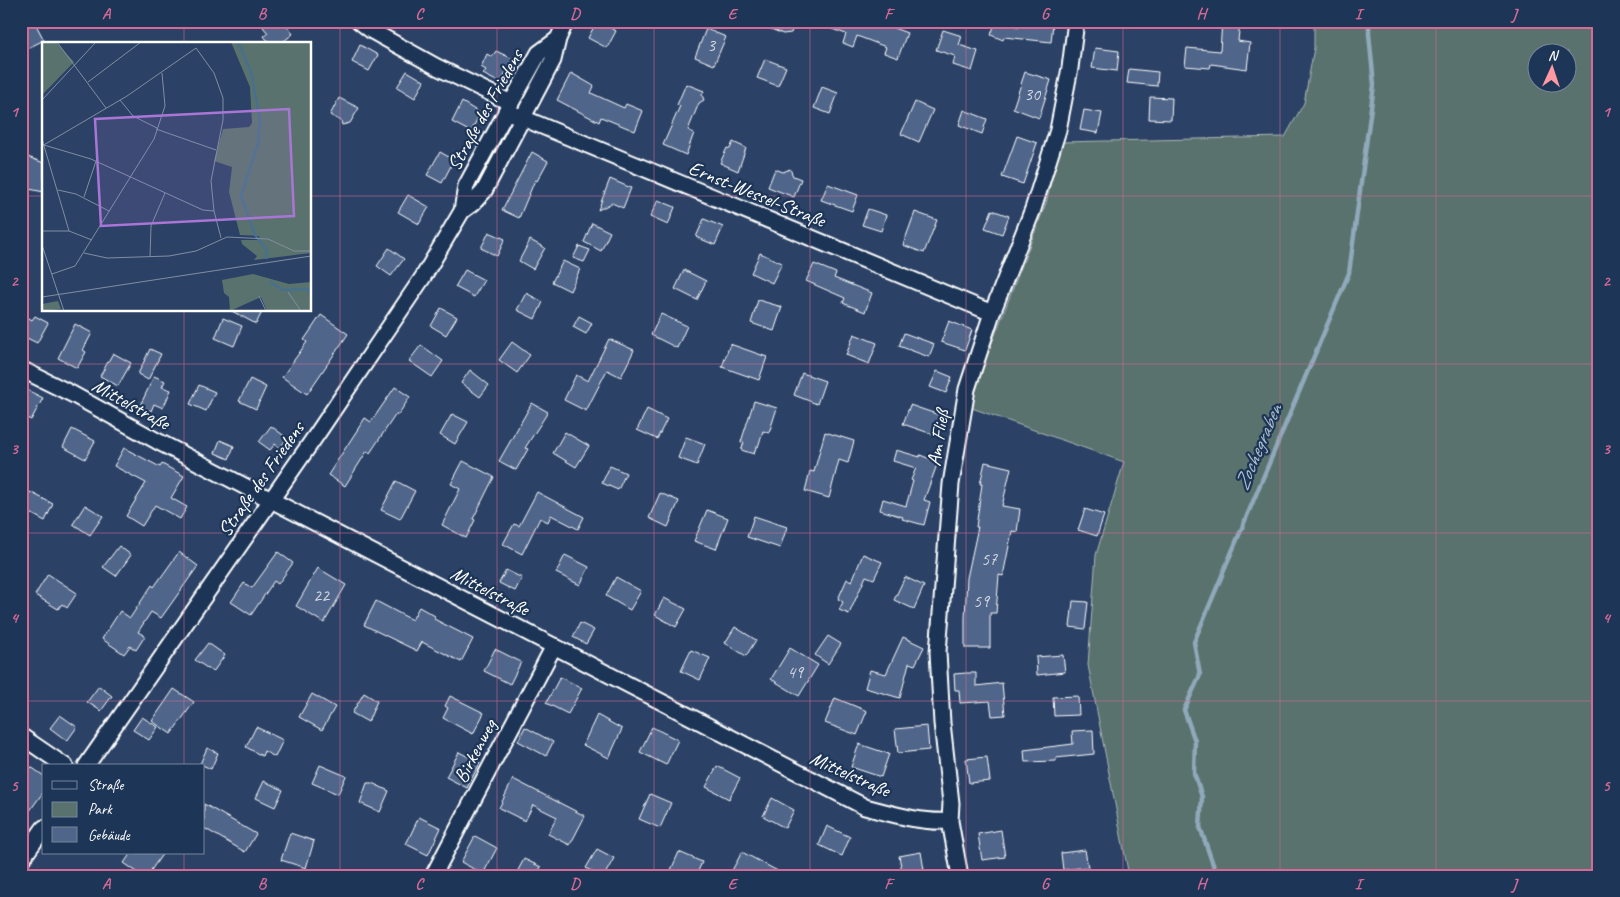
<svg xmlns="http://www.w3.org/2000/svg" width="1620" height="897" font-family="Caveat,sans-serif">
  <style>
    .green { fill: #5a726e; stroke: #acb8b6; fill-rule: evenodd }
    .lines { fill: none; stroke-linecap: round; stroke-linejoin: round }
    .stream { stroke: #90a9bb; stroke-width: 4.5 }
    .building { fill: #50658a; stroke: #fff }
    .street-casing { stroke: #fff; stroke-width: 19 }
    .street { stroke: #1d3557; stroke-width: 15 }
    .grid { fill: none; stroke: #d76994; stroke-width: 1; stroke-opacity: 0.55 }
    .labels { text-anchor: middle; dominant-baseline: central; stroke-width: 4.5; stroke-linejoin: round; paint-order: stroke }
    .number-label { font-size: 18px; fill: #d3d8e2 }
    .street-label { font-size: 20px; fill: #fff; stroke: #1d3557 }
    .water-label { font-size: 21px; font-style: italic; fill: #acbfcc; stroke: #1d3557 }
    .inset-river { fill: none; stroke: #46708d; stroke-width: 2.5 }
    .inset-road { fill: none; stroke: #808ea3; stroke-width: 1 }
    .view { fill: #a976d5; fill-opacity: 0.15; stroke: #a976d5; stroke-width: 2.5 }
    .inset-edge { fill: none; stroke: #fff; stroke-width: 2.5 }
    .neatline { fill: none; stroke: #d76994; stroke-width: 2 }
    .grid-label { font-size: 16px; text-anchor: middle; font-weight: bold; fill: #d76994 }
  </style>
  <rect width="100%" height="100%" fill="#2b4266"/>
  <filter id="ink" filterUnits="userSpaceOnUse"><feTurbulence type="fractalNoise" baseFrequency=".02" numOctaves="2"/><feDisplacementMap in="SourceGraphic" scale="10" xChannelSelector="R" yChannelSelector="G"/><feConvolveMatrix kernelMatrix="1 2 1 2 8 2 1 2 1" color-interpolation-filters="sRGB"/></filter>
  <g filter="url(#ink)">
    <path class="green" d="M1314 21H1599V876H1129L1088 665 1096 555 1124 462 969 407 978 379 1046 203 1061 142 1285 137 1304 103 1314 48ZM1538 52H1568V82H1538Z"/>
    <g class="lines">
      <path class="stream" d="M1217 876 1200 827 1202 797 1194 773 1195 741 1184 710 1200 675 1194 642 1349 273 1374 85 1369 34V21"/>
    </g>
    <path class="building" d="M30 21H34L44 40 26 49 21 39V26Z
      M271 21H283L293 34 280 44H270L264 36 268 33 263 27Z
      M597 21 616 31 607 48 588 38Z
      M752 21H796L791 33 783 34Z
      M815 21H875L907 33 898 58 884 53 886 47 857 36 853 47 843 43 846 34 815 23Z
      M996 21H1003L1019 27V21L1053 23 1051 42 1004 37 1003 40 991 35Z
      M1222 21H1240L1238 41 1250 43 1247 69 1211 64 1210 68 1185 66 1187 48 1220 51Z
      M706 29 726 37 714 65 695 57Z
      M943 30 962 36 959 45 978 51 972 71 953 65 955 56 936 50Z
      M360 45 378 55 369 71 352 62Z
      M1095 48 1119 51 1117 71 1092 68Z
      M496 51 513 59 500 83 483 74 486 70 481 67 487 54 492 57Z
      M765 59 786 67 778 86 757 78Z
      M1129 69 1158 72 1157 86 1127 83Z
      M407 71 424 81 415 98 397 87Z
      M1025 72 1051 80 1039 118 1013 108Z
      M571 73 594 86 591 93 624 108 626 104 643 111 635 131 601 117 599 122 557 100Z
      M686 84 704 91 702 95 704 100 699 103 688 130 694 133 686 155 663 145 680 106 677 105Z
      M822 87 838 93 830 114 814 108Z
      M1150 97 1172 98 1171 120 1149 119Z
      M339 98 359 108 350 123 342 125 341 121 330 115Z
      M462 102 480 113 471 132 452 122Z
      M915 102 933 110 919 142 901 134Z
      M964 110 987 119 982 134 959 125Z
      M1084 110 1102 113 1098 133 1080 130Z
      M1017 136 1037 143 1023 184 1002 177Z
      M733 142 746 148 738 171 720 163 727 148 730 149Z
      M440 152 454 160 442 183 427 175Z
      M532 152 548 161 537 181 535 180 519 218 502 210Z
      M25 156 44 163V192L29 189 27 185 21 183V166Z
      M775 169 783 172 790 169 793 176 801 179 794 197 768 187Z
      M610 179 631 188 623 208 612 203 598 210Z
      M828 184 858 195 852 211 821 200Z
      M408 195 429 207 419 224 398 212Z
      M658 200 675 207 668 225 650 217Z
      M868 209 886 215 881 231 862 225Z
      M992 210 1009 216 1002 234 985 228Z
      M915 212 937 220 924 253 903 245Z
      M704 219 723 227 715 245 696 237Z
      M592 223 610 232 601 251 584 242Z
      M489 232 505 239 497 256 481 248Z
      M530 240 545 248 533 269 519 261Z
      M579 246 590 250 584 262 573 258Z
      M389 248 404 259 391 276 377 266Z
      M760 253 782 263 772 283 751 273Z
      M563 261 580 269 570 291 552 282Z
      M814 264 836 273 834 278 872 293 865 312 843 303 845 298 806 281Z
      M465 270 484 280 474 297 455 287Z
      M684 270 706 281 697 300 675 289Z
      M526 293 543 302 535 319 517 310Z
      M758 300 782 307 774 331 751 323Z
      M441 308 457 317 446 335 431 326Z
      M230 310H263L256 324Z
      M661 314 687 326 677 348 651 335Z
      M321 315 348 334 307 394 282 377 307 342 304 340Z
      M35 316 48 323 37 343 21 335V328L27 317 32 320Z
      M579 316 592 323 586 334 573 327Z
      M223 318 242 326 234 346 215 338Z
      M949 321 972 330 965 350 941 342Z
      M75 324 92 333 83 350 86 352 77 368 58 358Z
      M904 333 934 344 929 357 899 346Z
      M854 334 877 343 869 364 846 355Z
      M609 339 634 350 621 377 607 370 586 411 564 400 576 375 588 381Z
      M512 342 530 355 517 373 499 360Z
      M730 344 767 357 759 380 722 367Z
      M421 345 443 361 432 377 409 361Z
      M150 349 161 354 148 380 138 374Z
      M113 353 131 363 118 386 100 376Z
      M470 370 489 385 480 397 461 383Z
      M937 371 952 377 946 393 930 387Z
      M802 373 825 381 817 404 794 395Z
      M154 376 165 381 162 387 171 390 163 408 154 404 151 411 140 406Z
      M250 379 266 387 256 409 239 401Z
      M199 385 215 392 206 411 190 404Z
      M21 387 43 398 31 420 21 415Z
      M395 387 410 397 398 415 396 414 370 453 367 451 345 486 328 475 365 418 371 422Z
      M754 401 777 408 769 433 763 431 758 447H756L754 454 741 450 744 443 741 442Z
      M532 403 548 412 525 448 528 449 516 470 499 461Z
      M910 405 945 417 938 436 903 424Z
      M647 409 667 419 657 439 637 430Z
      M452 414 468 422 455 444 440 435Z
      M271 426 287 438 280 448 275 444 270 450 259 442Z
      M72 429 95 441 85 459 63 447Z
      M565 432 589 446 576 467 553 453Z
      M825 432 854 441 848 463 839 460 829 498 805 491 810 471 814 472Z
      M686 437 705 444 697 465 678 458Z
      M220 440 234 446 229 459 215 453Z
      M124 448 160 467 162 464 184 476 171 498 187 507 180 519 155 505 142 526 126 516 146 483 114 466Z
      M896 450 920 457V455L938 462 924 500 930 502 924 525 902 519 903 517 880 510 883 499 906 506 913 481 911 480 916 468 893 461Z
      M463 461 494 477 473 519 475 520 466 538 442 525 460 489 451 484Z
      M985 462 1011 468 1002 506 1020 509 1017 532 1012 531 1003 576 999 575 996 613H990V648H965V618L967 578 978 527H976L982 484H980Z
      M610 466 626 473 618 490 602 483Z
      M396 481 415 491 400 519 381 510Z
      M30 492 53 504 45 521 21 508Z
      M537 492 584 517 578 529 551 515 548 522 540 518 522 554 503 544 514 524 519 526Z
      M660 493 679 501 668 527 649 518Z
      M85 505 103 516 90 535 73 524Z
      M1085 509 1104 515 1097 536 1078 530Z
      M707 510 728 518 716 549 694 541Z
      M754 516 787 527 780 548 747 537Z
      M119 546 131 555 116 576 103 567Z
      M179 552 198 566 161 618 151 612 138 632 145 636 136 650 130 646 124 654 102 639 120 611 130 618 152 585 154 587Z
      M278 552 293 563 278 584 274 581 251 615 231 602 244 583 252 588Z
      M863 554 882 562 874 579 866 576 849 614 839 610 843 602 838 599 847 579 852 581Z
      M565 555 589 567 580 585 556 573Z
      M318 568 346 585 324 623 296 606Z
      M506 570 522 578 515 591 499 583Z
      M48 574 77 593 67 608 62 604 58 609 35 595Z
      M616 577 641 591 630 610 606 596Z
      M905 577 924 586 914 609 894 600Z
      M664 598 686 609 676 627 655 615Z
      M376 601 412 620 419 607 435 616 434 619 473 639 461 662 422 642 417 651 364 625Z
      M1073 601 1088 602 1085 629 1070 627Z
      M580 623 594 630 586 644 573 637Z
      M735 627 756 640 746 656 725 643Z
      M828 636 841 644 828 664 815 655Z
      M903 637 924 647 915 665 909 663 900 698 865 688 870 670 886 674Z
      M208 643 225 655 213 672 195 660Z
      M790 648 818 665 799 696 771 679Z
      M495 649 521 662 510 684 484 671Z
      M691 650 710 658 700 680 681 671Z
      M1063 655 1065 672 1037 675 1036 657Z
      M966 673H976V686L1002 683 1005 715 992 716 990 701 960 703 959 690H955L954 674Z
      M560 677 582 688 568 714 546 703Z
      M99 686 112 696 101 711 87 702Z
      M174 689 194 702 171 734 152 721Z
      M364 693 377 701 368 722 352 713Z
      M312 694 335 707 322 730 299 717Z
      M450 696 484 713 473 734 443 718 448 708 445 706Z
      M1078 696 1079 715 1054 716 1053 697Z
      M835 698 867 711 857 735 825 723Z
      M60 715 77 727 67 741 50 728Z
      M597 715 622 729 609 758 583 745Z
      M142 717 158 727 149 740 133 730Z
      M927 726 929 750 898 753 895 729Z
      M256 727 283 740 275 757 264 751 262 756 246 747Z
      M525 727 553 742 546 756 518 741Z
      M652 727 678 740 666 765 640 752Z
      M1093 730 1094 754 1056 758V761L1025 762 1024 750 1073 744 1072 731Z
      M859 744 889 754 881 777 851 767Z
      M207 748 218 753 211 769 200 764Z
      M459 752 480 763 467 788 446 777Z
      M987 757 990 781 969 783 966 759Z
      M320 765 346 776 338 794 312 783Z
      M717 766 740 778 729 799 706 787Z
      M31 767 44 776V791L21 823V780Z
      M513 779 585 816 570 845 548 834 557 817 533 805 525 821 499 808Z
      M264 781 283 790 275 807 256 798Z
      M367 783H372L389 791 380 812 360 803Z
      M650 794 671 803 660 828 639 819Z
      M772 798 794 810 785 828 763 816Z
      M204 804 256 834 245 852 204 828Z
      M419 817 441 828 428 855 406 844Z
      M827 826 850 837 842 856 819 845Z
      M1001 830 1005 857 982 860 978 834Z
      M290 833 314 841 306 868 281 860Z
      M475 836 497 848 483 874 461 862Z
      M597 849 614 858 604 876H599L586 868Z
      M1085 850 1088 867 1063 870 1061 853Z
      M679 852 702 862 696 876H684L671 870Z
      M742 852 787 876H729Z
      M921 852 925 876H903L899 856Z
      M131 853H163L147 876H143L124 863Z
      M524 859 541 867 536 876H515Z"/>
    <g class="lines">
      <defs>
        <path id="street" d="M359 21 372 31 437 67 511 103
          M506 111 992 313
          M462 211 473 203 484 191 553 60 558 39 566 21
          M21 369 72 394 157 441 865 807C892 814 921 823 950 821
          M21 736 65 766
          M86 766 317 434 423 277 462 211 466 186 511 103 539 53 558 39
          M21 860 44 828
          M433 876 554 646
          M960 876 950 821 951 803 942 723 938 652 951 484 967 389 992 313 1033 209 1058 130 1070 68 1076 21"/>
      </defs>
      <use href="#street" class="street-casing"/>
      <use href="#street" class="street"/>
    </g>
  </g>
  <path class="grid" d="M184 21V44M340 21V876M497 21V876M654 21V876M810 21V876M966 21V876M1123 21V876M1280 21V876M1436 21V876M21 196H44M310 196H1599M184 310V766M21 364H1599M21 533H1599M21 701H1599M184 853V876"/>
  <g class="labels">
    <g class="number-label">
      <text x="711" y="45">3</text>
      <text x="1032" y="94">30</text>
      <text x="989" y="559">57</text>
      <text x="321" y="595">22</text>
      <text x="981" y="601">59</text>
      <text x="795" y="672">49</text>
    </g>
    <g class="street-label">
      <text transform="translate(485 110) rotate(-61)">Straße des Friedens</text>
      <text transform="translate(757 194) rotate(22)">Ernst-Wessel-Straße</text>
      <text transform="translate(131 404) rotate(29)">Mittelstraße</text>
      <text transform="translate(938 438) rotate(-81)">Am Fließ</text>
      <text transform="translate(261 479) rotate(-55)">Straße des Friedens</text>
      <text transform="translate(490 591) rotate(27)">Mittelstraße</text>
      <text transform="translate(475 751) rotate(-62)">Birkenweg</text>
      <text transform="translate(850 774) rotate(24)">Mittelstraße</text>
    </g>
    <g class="water-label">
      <text transform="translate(1258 447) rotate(-67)">Zochegraben</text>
    </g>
  </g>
  <g transform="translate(42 42)">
    <rect width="269" height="269" fill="#2b4266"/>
    <path d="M0 0H14L32 20 0 53ZM189 0H269V211L212 218 215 214 200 202 199 198H218L217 194 198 193 187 150 190 125 172 119 181 87 207 85 210 81 208 45ZM211 232 247 242 269 240V269H225L219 255 188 269 187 255 182 251 180 238ZM16 259 19 267 0 269V262Z" fill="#5a726e"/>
    <path class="inset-river" d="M196 0 209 30 218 78 216 101 199 154 213 193 225 208 224 217M228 240 241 248 265 247 269 252"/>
    <path class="inset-road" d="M15 0 64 66M154 6 172 31 181 56V78L169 139 172 169 179 196M46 40 99 0M0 58 54 0M78 58 91 74 115 86M114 87 174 108M0 97 27 189M2 103 49 117 161 168 172 169M0 104 85 54 154 6M16 148 34 152 67 169M42 155 54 119M0 189H27L50 198M0 203 22 269M42 211 65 216 127 214 154 209 185 195 226 197 252 209H269M108 215 109 184 123 151M10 232 33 224 112 97 123 64 120 31M246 250 259 269M217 254 224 269M0 255 269 214"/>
    <path class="view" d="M247 67 252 174 59 184 53 77Z"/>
    <rect width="269" height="269" class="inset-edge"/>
  </g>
  <rect width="1620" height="897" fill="none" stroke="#1d3557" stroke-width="55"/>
  <rect x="42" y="764" width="162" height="90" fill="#1d3557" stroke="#77869a"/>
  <rect x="52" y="781" width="25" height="8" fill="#1d3557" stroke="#77869a"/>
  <text x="88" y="790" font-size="15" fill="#ffffff">Straße</text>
  <rect x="52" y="802" width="25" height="15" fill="#5a726e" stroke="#77869a"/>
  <text x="88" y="814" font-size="15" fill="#ffffff">Park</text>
  <rect x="52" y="827" width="25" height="15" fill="#50658a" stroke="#77869a"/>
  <text x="88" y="840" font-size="15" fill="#ffffff">Gebäude</text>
  <g transform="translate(1552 68) rotate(3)"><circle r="24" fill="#1d3557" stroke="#77869a"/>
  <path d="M0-4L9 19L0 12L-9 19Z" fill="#ff9aa2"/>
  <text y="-8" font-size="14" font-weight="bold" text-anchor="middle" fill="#ffffff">N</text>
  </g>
  <rect x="28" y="28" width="1564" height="842" class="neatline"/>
  <g class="grid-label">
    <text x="106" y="19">A</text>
    <text x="262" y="19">B</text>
    <text x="419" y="19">C</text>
    <text x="575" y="19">D</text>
    <text x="732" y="19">E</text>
    <text x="888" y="19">F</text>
    <text x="1045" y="19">G</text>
    <text x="1201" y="19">H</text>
    <text x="1358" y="19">I</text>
    <text x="1514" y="19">J</text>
    <text x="14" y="117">1</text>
    <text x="1606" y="117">1</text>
    <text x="14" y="286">2</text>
    <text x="1606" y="286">2</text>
    <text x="14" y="454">3</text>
    <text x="1606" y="454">3</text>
    <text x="14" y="623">4</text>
    <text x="1606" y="623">4</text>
    <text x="14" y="791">5</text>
    <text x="1606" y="791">5</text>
    <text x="106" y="889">A</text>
    <text x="262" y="889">B</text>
    <text x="419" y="889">C</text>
    <text x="575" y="889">D</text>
    <text x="732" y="889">E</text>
    <text x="888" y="889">F</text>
    <text x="1045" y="889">G</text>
    <text x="1201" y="889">H</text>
    <text x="1358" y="889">I</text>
    <text x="1514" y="889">J</text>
  </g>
</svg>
